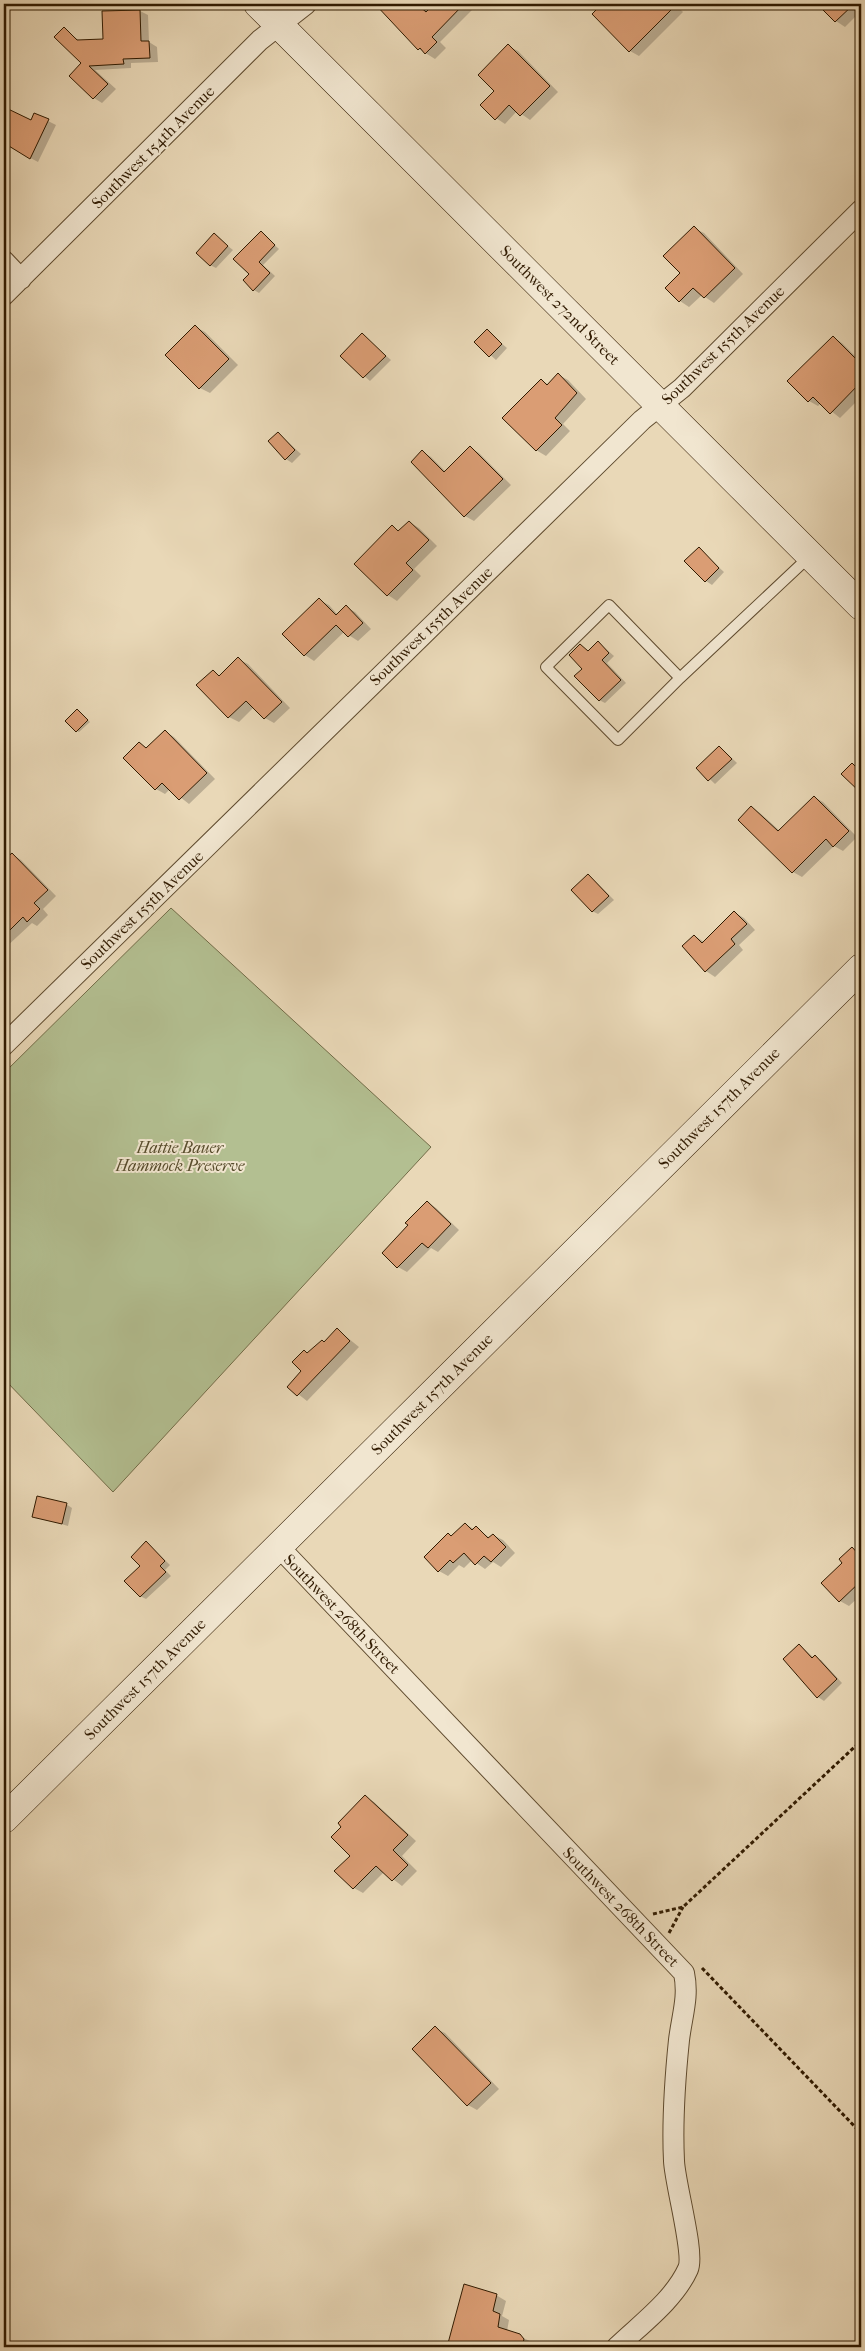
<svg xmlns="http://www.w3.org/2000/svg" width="865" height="2351" font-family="'IM FELL French Canon',serif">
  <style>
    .green { fill: #b3bf91; stroke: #726c48 }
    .shadow { fill: #0003 }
    .building { fill: #da9d74; stroke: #301a00 }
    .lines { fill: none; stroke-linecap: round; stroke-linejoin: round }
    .lane-casing { stroke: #5e4a2e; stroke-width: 12 }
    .street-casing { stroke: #5e4a2e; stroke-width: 22 }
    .secondary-casing { stroke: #301a00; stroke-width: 29 }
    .path { stroke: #301a00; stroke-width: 3; stroke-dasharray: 4 2.5; stroke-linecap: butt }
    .lane { stroke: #f1e6d0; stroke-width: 10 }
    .street { stroke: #f1e6d0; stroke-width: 20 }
    .secondary { stroke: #f1e6d0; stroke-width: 28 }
    .labels { text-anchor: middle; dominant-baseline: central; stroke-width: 4; stroke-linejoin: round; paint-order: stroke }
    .street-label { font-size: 16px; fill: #301a00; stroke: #f1e6d0 }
    .park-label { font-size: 16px; font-style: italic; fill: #574c2c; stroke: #f1e6d0 }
  </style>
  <rect width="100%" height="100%" fill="#e9d8b7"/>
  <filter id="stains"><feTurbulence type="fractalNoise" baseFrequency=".004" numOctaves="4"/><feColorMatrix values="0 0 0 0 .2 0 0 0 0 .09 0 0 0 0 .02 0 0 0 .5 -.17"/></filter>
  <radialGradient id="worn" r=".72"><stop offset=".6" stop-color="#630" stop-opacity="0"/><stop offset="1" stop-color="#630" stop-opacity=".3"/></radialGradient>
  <path class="green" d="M171 908 431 1147 113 1492 4 1379V1073Z"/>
  <path class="shadow" d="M377 4H420L428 12 436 4H474L476 6 440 42 446 48 435 59 419 49Z
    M604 4H675L683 12 639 56 630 51 594 14Z
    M819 4H861V11L845 27 836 21Z
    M140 11 148 15 149 42 157 47 158 62 131 63V68L95 70 116 89 102 103 94 98 70 76 83 63 64 29 80 41 105 40Z
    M508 46 518 51 558 92 530 120 517 111 505 124 496 118V91Z
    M4 108 31 122 48 121 56 125 38 162 4 144Z
    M694 228 704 233 743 274 714 303 702 295 689 307 680 301 667 288 682 273Z
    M261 233 279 249 263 265 275 276 259 293 254 290 250 274Z
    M214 235 233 250 216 268 210 265Z
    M196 327 205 332 238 365 210 393 200 388 167 355Z
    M487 331 507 348 496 360 476 342Z
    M362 335 391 360 370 381 342 356Z
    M833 337 842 343 861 362V397L840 418 821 403 818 406 809 401Z
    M559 375 568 380 586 399 563 424 570 431 546 456 536 450 541 380 549 385Z
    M278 433 301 454 292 463 286 459Z
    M471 448 479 453 511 485 474 521 465 516 412 462 423 452 431 457 446 472Z
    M409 522 419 528 437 546 414 569 421 576 397 601 388 595 355 564 392 527 400 531Z
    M699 549 724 572 712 585 706 581Z
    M319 600 329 605 338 615 346 607 355 612 371 629 358 641 344 632 314 661 305 655Z
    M599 643 614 656 607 663 626 683 605 703 599 700 583 669 589 652Z
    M238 659 248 664 290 708 274 723 265 718 254 707 239 722 229 717 213 671 220 676Z
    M80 712 90 722 79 732 77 731Z
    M165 731 174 737 215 779 189 804 170 789 165 794 156 789 140 744 147 748Z
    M720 747 737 763 715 784 698 768Z
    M814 797 823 802 857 837 843 851 834 846 802 877 793 872 752 807 760 813 780 831Z
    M12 854 21 860 56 896 43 909 48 915 37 926 32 923 4 949V862Z
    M589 875 614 900 598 914 592 911Z
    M734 912 744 918 755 930 739 945 743 950 715 977 706 971 684 947 695 936 704 942Z
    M427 1202 436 1208 459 1230 438 1252 431 1248 407 1272 398 1267 410 1225Z
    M338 1330 359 1347 307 1401 289 1387 303 1371 308 1354 325 1343Z
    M66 1504 72 1508 68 1526 34 1516Z
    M465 1524 474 1529 476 1528 490 1538 493 1535 503 1540 515 1553 501 1567 493 1562 485 1569 472 1560 464 1568 459 1565 448 1576 439 1571 452 1537Z
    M146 1542 170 1565 165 1570 171 1576 146 1599 140 1596Z
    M852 1549 861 1554V1595L849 1606 840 1601 844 1563Z
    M800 1645 814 1658 821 1660 842 1683 824 1701 818 1697 785 1659Z
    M365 1797 374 1802 416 1841 402 1856 417 1871 402 1886 384 1872 363 1893 354 1888 336 1871 351 1856Z
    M435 2028 445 2033 499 2089 477 2110 468 2105Z
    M465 2285 496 2295 506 2301 502 2316 509 2320 507 2331 530 2341 533 2347H449Z"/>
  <path class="building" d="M375 4H417L426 12 434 4H464L432 37 437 42 425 54 420 48 418 50Z
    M602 4H677L629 52 592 14Z
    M817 4H854L835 22Z
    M140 10 141 41H149L150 58 123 59 124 64 89 66 108 84 93 99 69 76 81 63 54 37 64 27 77 40 103 39 102 11Z
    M508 44 550 86 520 116 509 105 495 120 480 105 494 91 478 75Z
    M4 107 31 120 34 113 49 119 30 159 4 143Z
    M694 226 735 268 704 298 693 288 679 302 665 288 680 273 663 256Z
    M261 231 275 245 259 262 270 273 253 291 243 280 249 274 233 259Z
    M214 233 228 246 210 266 196 253Z
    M195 325 229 359 199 389 165 355Z
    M487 329 502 344 489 357 474 342Z
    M362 333 386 356 363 378 340 356Z
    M833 336 861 364V382L830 414 813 397 808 402 787 381Z
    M558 373 577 393 555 418 562 425 536 451 502 418 541 379 547 385Z
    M278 432 295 450 285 460 268 441Z
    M470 446 503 479 464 517 411 462 422 450 444 472Z
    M409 521 429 540 406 563 413 570 387 596 354 564 392 525 398 531Z
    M699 547 719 568 705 582 684 561Z
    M319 598 336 615 346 605 363 623 348 637 336 625 304 656 282 634Z
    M598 641 609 653 602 660 621 680 599 701 574 676 582 669 569 655 580 644 588 651Z
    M238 657 282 702 264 719 246 701 228 718 196 685 213 670 219 676Z
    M77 709 88 720 76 732 65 721Z
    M165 730 207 773 179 800 162 783 155 790 123 758 139 742 146 748Z
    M719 746 732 759 708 781 696 768Z
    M852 763 861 772V793L841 774Z
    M814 796 849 831 833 847 826 839 792 873 738 820 751 806 778 831Z
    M12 853 48 890 34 903 40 909 27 922 23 917 4 936V860Z
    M588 874 609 896 592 912 571 890Z
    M734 911 747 924 731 939 735 944 705 972 682 946 694 935 702 943Z
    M427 1201 451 1224 428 1248 422 1243 397 1268 382 1253 408 1225 405 1223Z
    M337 1328 350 1341 297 1396 287 1387 301 1371 292 1362 304 1350 307 1353 322 1340 324 1342Z
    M37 1496 67 1503 62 1524 32 1517Z
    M465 1523 472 1530 476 1526 488 1538 493 1534 506 1547 491 1562 484 1556 475 1565 464 1553 453 1563 450 1560 438 1572 424 1557 448 1533 451 1536Z
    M146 1541 165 1561 160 1566 166 1572 140 1597 124 1581 140 1566 131 1557Z
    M852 1547 861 1557V1581L839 1602 821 1583 842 1563 839 1559Z
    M799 1644 812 1658 815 1655 837 1679 817 1698 783 1659Z
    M365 1795 408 1835 393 1850 408 1865 392 1881 376 1866 353 1889 334 1871 350 1856 331 1837 341 1827 338 1823Z
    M435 2026 491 2083 467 2106 412 2049Z
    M464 2284 497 2294 493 2311 500 2314 498 2327 520 2334 524 2339 522 2347H447Z"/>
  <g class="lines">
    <defs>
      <path id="lane" d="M680 678 609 605 546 667 618 740 680 678 810 556"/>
      <path id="street" d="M4 261 21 279
        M4 295 260 40 306 4
        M4 1045 642 420 682 388 861 210
        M279 1547 684 1973C689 1997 682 2015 679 2040 675 2079 672 2121 674 2161 675 2184 695 2254 688 2269 674 2300 641 2324 617 2347"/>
      <path id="secondary" d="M258 4 861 606
        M4 1819 861 968"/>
    </defs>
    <use href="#lane" class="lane-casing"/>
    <use href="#street" class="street-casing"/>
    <use href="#secondary" class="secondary-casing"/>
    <path class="path" d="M653 1914 683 1907 861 1741
      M669 1933 683 1907
      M702 1968 861 2133"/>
    <use href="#lane" class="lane"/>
    <use href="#street" class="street"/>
    <use href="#secondary" class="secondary"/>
  </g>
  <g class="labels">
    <g class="street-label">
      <text transform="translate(153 147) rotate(-45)">Southwest 154th Avenue</text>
      <text transform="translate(560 305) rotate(45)">Southwest 272nd Street</text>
      <text transform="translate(723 345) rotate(-44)">Southwest 155th Avenue</text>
      <text transform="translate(431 626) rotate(-44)">Southwest 155th Avenue</text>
      <text transform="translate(142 910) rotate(-44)">Southwest 155th Avenue</text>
      <text transform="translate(719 1108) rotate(-45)">Southwest 157th Avenue</text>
      <text transform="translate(432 1394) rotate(-45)">Southwest 157th Avenue</text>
      <text transform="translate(342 1614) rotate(46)">Southwest 268th Street</text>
      <text transform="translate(145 1679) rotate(-45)">Southwest 157th Avenue</text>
      <text transform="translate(621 1907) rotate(46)">Southwest 268th Street</text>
    </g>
    <g class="park-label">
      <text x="180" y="1147">Hattie Bauer<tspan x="180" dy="18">Hammock Preserve</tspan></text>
    </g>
  </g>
  <rect width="865" height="2351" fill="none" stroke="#e9d8b7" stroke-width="20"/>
  <rect x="5" y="5" width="855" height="2341" fill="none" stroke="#301a00" stroke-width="2.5"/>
  <rect x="10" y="10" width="845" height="2331" fill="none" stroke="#301a00"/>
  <rect width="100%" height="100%" filter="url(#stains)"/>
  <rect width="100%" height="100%" fill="url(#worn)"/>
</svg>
